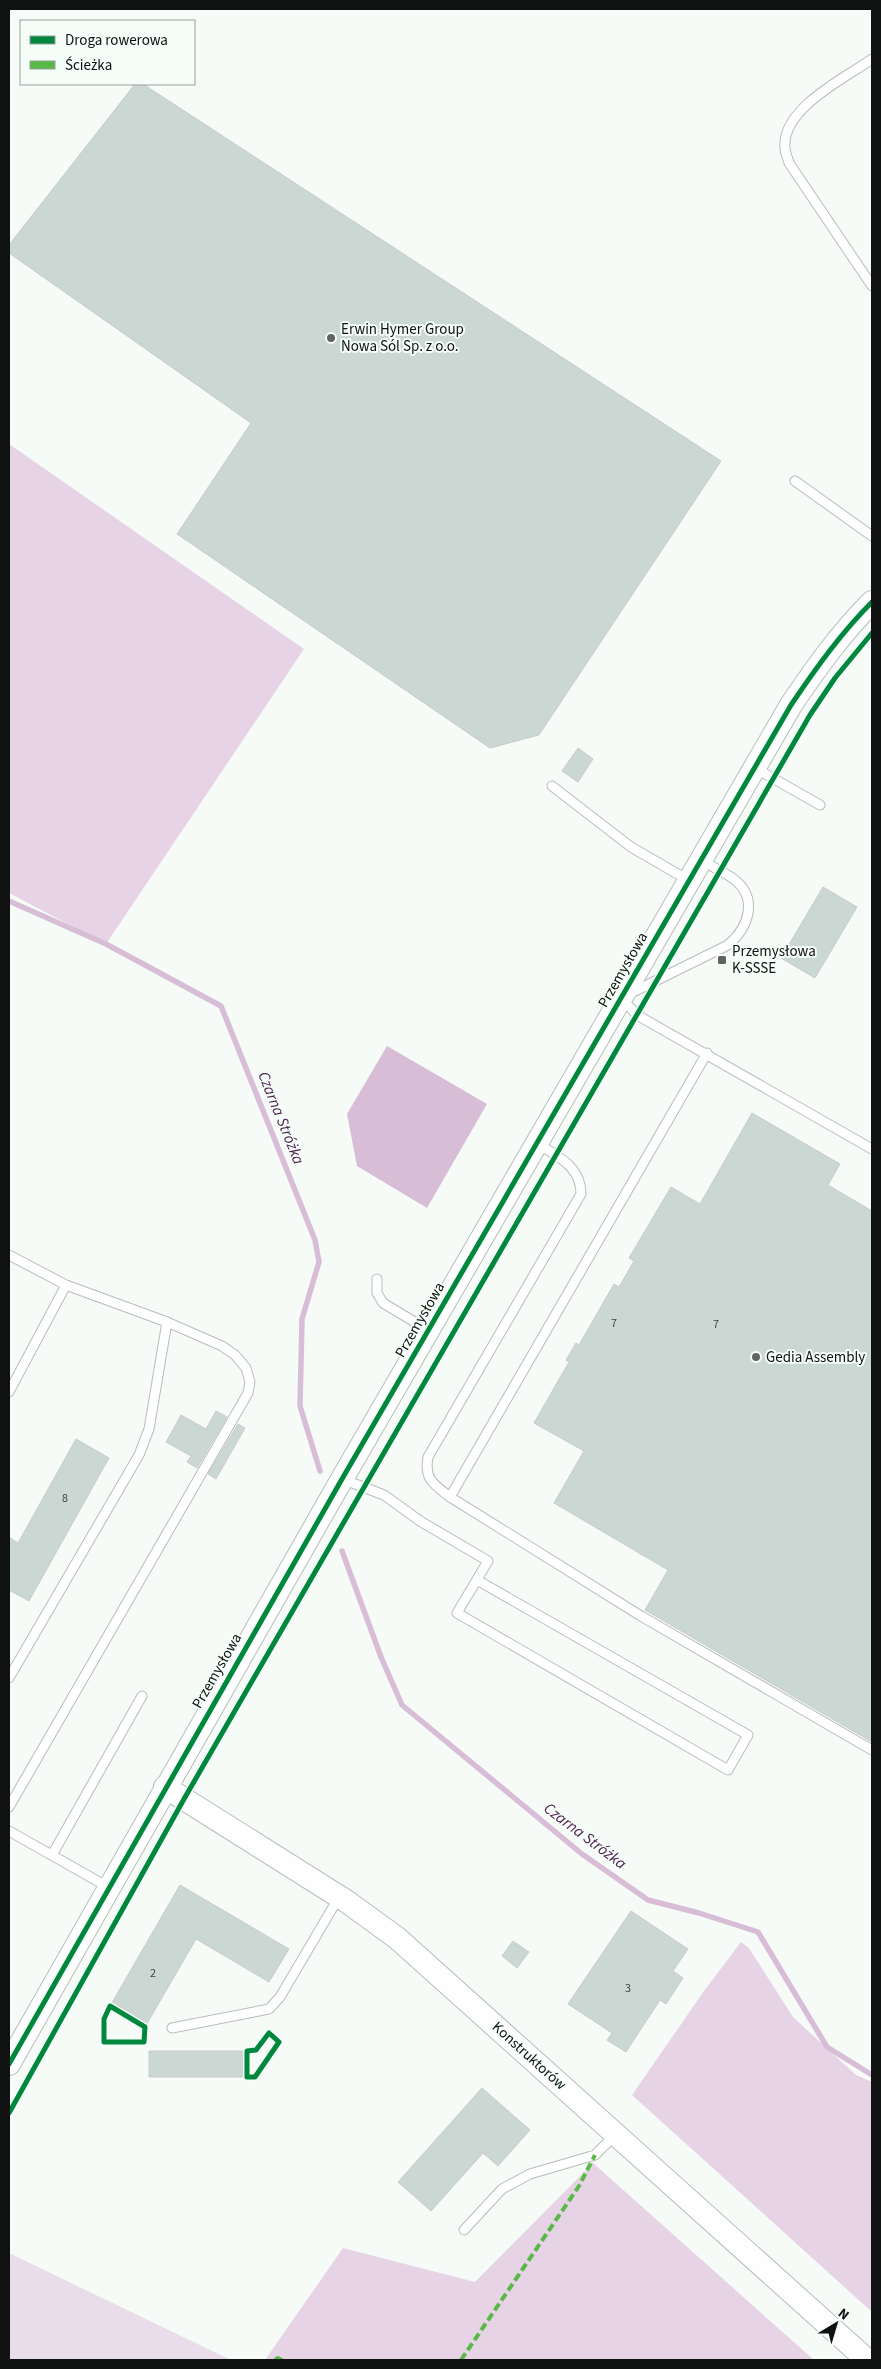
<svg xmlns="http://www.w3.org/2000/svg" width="881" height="2369" font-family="'Source Sans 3',sans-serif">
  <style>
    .green { fill: #eaddea }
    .forest { fill: #e7d3e6 }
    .water { fill: #d8bdd6 }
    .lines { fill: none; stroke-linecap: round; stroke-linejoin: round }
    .stream { stroke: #d8bdd6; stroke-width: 5.5 }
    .building { fill: #cbd7d2; stroke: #c9ccca }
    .service-casing { stroke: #b9bdbb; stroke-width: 11 }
    .tertiary-casing { stroke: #b9bdbb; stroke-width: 24 }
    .service { stroke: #fefefe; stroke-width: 9 }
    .tertiary { stroke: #fefefe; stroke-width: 22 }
    .quiet { stroke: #58b947; stroke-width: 4; stroke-dasharray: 8 4; stroke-linecap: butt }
    .cycleway-casing { stroke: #f4fdf8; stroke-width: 8 }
    .cycleway { stroke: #00873e; stroke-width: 5 }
    .poi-dot { fill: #606461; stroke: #f4fdf8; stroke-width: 2 }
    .labels { text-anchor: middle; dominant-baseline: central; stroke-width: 4; stroke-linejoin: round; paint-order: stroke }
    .number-label { font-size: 12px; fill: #3e4340 }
    .poi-label { font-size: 15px; fill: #0f1210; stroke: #f4fdf8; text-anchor: start }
    .street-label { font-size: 15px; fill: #0f1210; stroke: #f4fdf8 }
    .water-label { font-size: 16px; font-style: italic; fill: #532352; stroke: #f4fdf8 }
  </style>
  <rect width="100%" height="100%" fill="#f6fbf8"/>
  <path class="green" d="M9 2253 231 2360H9Z"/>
  <path class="forest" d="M9 444 304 649 106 944 9 893Z
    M741 1942 749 1948 793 2017 856 2075 872 2082V2312L632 2095 704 1991Z
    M593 2163 814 2360H265L343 2248 475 2282Z"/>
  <path class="water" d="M387 1046 487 1104 427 1208 357 1166 347 1114Z"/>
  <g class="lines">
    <path class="stream" d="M9 901 106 944 221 1006 315 1240 319 1262 302 1319 300 1406 320 1471
      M342 1551 381 1657 402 1705 582 1854 648 1900 699 1913 758 1932 827 2047 872 2075"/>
  </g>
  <path class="building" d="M135 84H143L721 461 539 735 490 748 177 534 251 423 9 253V245Z
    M578 748 593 759 578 782 562 771Z
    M823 887 857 907 815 978 781 958Z
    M752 1113 840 1164 828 1185 872 1211V1742L645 1610 668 1570 554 1503 584 1451 534 1423 569 1362 566 1360 576 1343 579 1345 614 1284 619 1287 634 1261 629 1258 671 1187 700 1204Z
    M216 1411 227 1417 197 1468 187 1462 191 1456 166 1442 181 1415 206 1429Z
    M238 1424 245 1428 216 1479 208 1474Z
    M76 1439 109 1458 29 1601 9 1590V1537L18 1543Z
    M180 1885 289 1949 269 1982 196 1939 145 2027 110 2006Z
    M631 1911 688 1949 673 1971 683 1978 666 2004 660 2000 626 2052 607 2040 612 2033 568 2004Z
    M513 1941 529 1952 517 1968 502 1956Z
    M149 2051H247V2077H149Z
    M482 2088 530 2130 498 2166 483 2153 431 2211 398 2182Z"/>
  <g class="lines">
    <defs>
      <path id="service" d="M872 59C845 78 781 109 785 148 785 153 788 158 789 163L872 286
        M795 481 872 536
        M755 768 820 805
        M552 786 631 847 688 880
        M701 860C711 866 721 871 731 877 759 896 750 926 728 945L621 998 637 1015 872 1149
        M537 1143C558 1157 581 1166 581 1194L428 1457C424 1479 433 1484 450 1497L641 1616 872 1750
        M9 1255 66 1285 167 1322 222 1346 235 1355 246 1368 250 1382 248 1393 9 1807
        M377 1279V1293L383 1303 428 1330
        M9 1392 66 1285
        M342 1479 384 1495 420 1521 488 1561 457 1613 728 1770 748 1735 477 1580
        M450 1497 707 1053
        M9 1678 139 1455 149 1429 167 1322
        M9 1831 108 1887
        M52 1855 142 1696
        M172 2028 269 2009 280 1997 339 1897
        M464 2230 502 2189 530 2174 595 2155 616 2134"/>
      <path id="tertiary" d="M165 1787 346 1901 397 1938 867 2360
        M9 2064 342 1479 791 705C816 668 841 633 872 602"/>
    </defs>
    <use href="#service" class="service-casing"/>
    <use href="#tertiary" class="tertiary-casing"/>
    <use href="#service" class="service"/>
    <use href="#tertiary" class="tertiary"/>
    <path class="quiet" d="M275 2360 278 2358 282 2360
      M461 2360 579 2186 595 2155"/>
    <defs>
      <path id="cycleway" d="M110 2006 145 2027 144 2042H104V2019Z
        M269 2033 279 2042 255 2077H247V2051L256 2050Z
        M9 2064 342 1479 791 705C816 668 841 633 872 602
        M9 2113 184 1799 810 715 835 678 872 633"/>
    </defs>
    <use href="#cycleway" class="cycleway-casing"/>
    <use href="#cycleway" class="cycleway"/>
  </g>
  <g class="poi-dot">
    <circle cx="331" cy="338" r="5"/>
    <rect x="717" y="955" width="10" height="10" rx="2.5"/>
    <circle cx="756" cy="1357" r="5"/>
  </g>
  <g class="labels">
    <g class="number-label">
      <text x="614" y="1323">7</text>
      <text x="716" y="1324">7</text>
      <text x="65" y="1498">8</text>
      <text x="153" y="1973">2</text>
      <text x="628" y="1988">3</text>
    </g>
    <g class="poi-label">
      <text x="341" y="329">Erwin Hymer Group<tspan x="341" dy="17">Nowa Sól Sp. z o.o.</tspan></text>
      <text x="732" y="951">Przemysłowa<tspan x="732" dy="17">K-SSSE</tspan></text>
      <text x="766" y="1357">Gedia Assembly</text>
    </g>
    <g class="street-label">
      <text transform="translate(623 970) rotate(-60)">Przemysłowa</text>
      <text transform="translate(420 1320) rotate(-60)">Przemysłowa</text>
      <text transform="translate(217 1671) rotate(-60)">Przemysłowa</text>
      <text transform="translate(529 2056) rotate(42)">Konstruktorów</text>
    </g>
    <g class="water-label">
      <text transform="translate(281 1118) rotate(68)">Czarna Stróżka</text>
      <text transform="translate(585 1836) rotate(37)">Czarna Stróżka</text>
    </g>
  </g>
  <rect width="881" height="2369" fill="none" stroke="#0f1210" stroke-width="20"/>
  <rect x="20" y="20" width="175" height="65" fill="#f4fdf8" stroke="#989f9b"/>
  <rect x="30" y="36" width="25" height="8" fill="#00873e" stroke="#989f9b"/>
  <text x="65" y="45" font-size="15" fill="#0f1210">Droga rowerowa</text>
  <rect x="30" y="61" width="25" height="8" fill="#58b947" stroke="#989f9b"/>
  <text x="65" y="70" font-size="15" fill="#0f1210">Ścieżka</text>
  <g transform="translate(836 2324) rotate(38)" stroke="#f4fdf8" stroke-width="4" paint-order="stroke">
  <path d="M0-4L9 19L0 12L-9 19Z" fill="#0f1210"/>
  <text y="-8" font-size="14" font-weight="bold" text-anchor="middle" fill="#0f1210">N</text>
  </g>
</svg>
